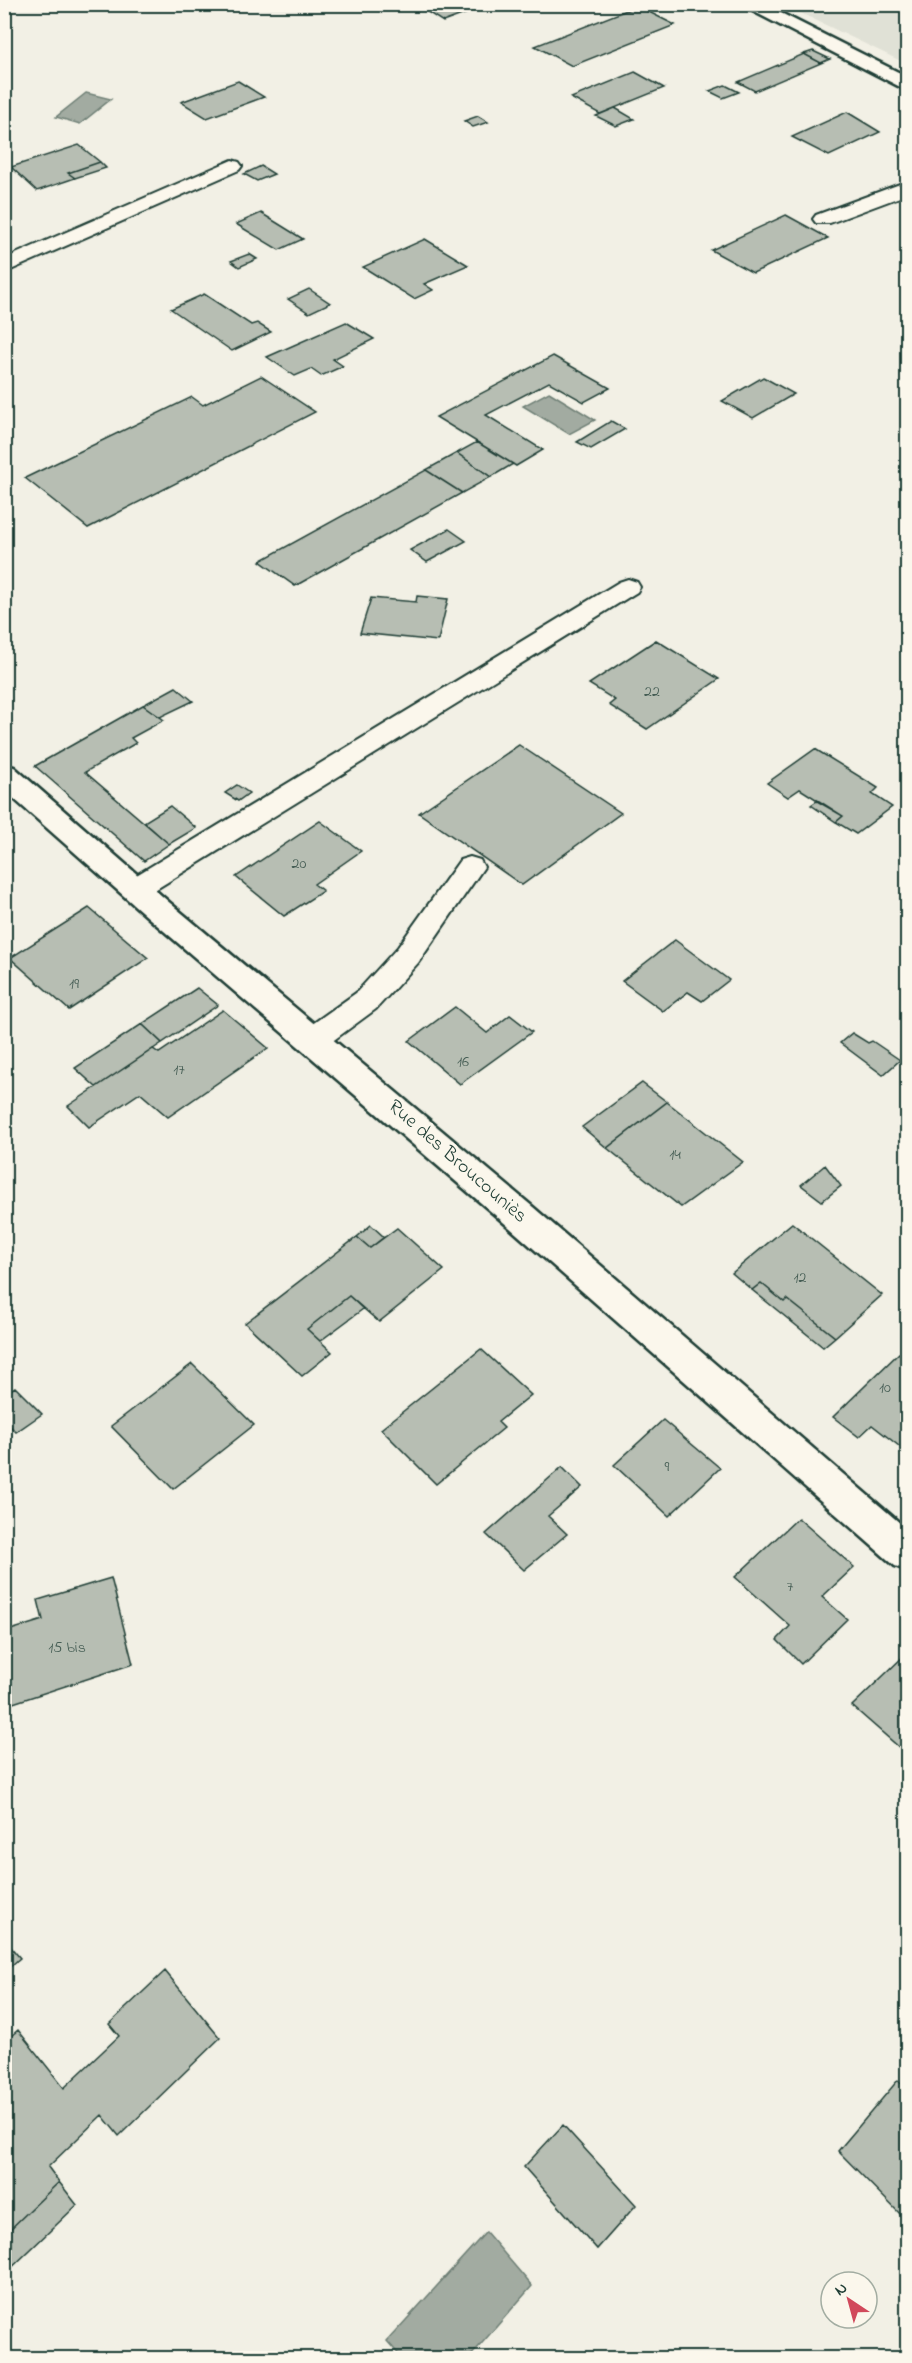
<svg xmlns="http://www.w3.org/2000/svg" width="912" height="2363" font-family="'Indie Flower',sans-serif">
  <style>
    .built { fill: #e0e1d6 }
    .water { fill: #a2aba1; stroke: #6e7f75; stroke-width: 1.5 }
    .building { fill: #b7beb3; stroke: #1f3d34; stroke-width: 1.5 }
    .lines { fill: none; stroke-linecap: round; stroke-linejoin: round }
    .service-casing { stroke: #1f3d34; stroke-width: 4 }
    .minor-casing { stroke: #1f3d34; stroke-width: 5 }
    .service { fill: #fbf7ec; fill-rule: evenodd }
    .minor { fill: #fbf7ec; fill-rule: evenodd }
    .labels { text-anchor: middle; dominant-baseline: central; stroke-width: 6; stroke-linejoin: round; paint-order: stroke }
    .number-label { font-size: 16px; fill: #455d54 }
    .street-label { font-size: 20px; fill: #1f3d34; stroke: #fbf7ec }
  </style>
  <rect width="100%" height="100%" fill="#f2f0e5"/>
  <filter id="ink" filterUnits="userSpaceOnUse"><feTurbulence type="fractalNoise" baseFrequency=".0167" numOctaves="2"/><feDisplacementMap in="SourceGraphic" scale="12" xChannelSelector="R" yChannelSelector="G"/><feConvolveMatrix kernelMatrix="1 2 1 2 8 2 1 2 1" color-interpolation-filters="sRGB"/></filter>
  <g filter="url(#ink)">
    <path class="built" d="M784 5H907V64Z"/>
    <path class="water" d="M86 93 111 99 80 124 56 117Z
      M549 392 595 420 569 434 523 406Z
      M486 2232 532 2286 469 2358H402L387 2341Z"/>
    <path class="building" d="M415 4H465L460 6 470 12 443 22Z
      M637 6 675 25 572 66 535 46Z
      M813 51 830 59 821 63 804 54Z
      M804 54 821 63 755 91 738 82Z
      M635 72 664 88 600 114 571 98Z
      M238 81 264 97 207 118 181 102Z
      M725 85 739 92 723 98 709 91Z
      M615 108 634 119 616 126 596 116Z
      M847 112 880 132 829 156 792 137Z
      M478 116 488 122 473 127 464 121Z
      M79 145 100 162 68 173 75 178 37 191 11 167Z
      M100 162 106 168 75 178 68 173Z
      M261 166 274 174 257 181 244 174Z
      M261 213 303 239 279 250 236 224Z
      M786 215 828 238 753 273 711 250Z
      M425 239 468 265 424 284 433 290 414 299 363 267Z
      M249 254 257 259 239 267 231 261Z
      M309 289 330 303 309 313 288 299Z
      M204 294 251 325 257 323 271 332 232 351 171 309Z
      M346 322 374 339 333 359 343 366 321 376 311 369 295 376 267 357Z
      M553 356 610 388 584 402 549 382 486 415 543 450 516 466 436 417Z
      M261 376 315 412 88 528 25 478 192 397 203 405Z
      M763 377 794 394 753 418 722 401Z
      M611 421 625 429 591 449 577 442Z
      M477 442 513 464 491 477 457 453Z
      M457 453 491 477 462 493 426 470Z
      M426 470 462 493 295 586 260 561Z
      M449 529 466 541 427 562 410 550Z
      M417 596 448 599 438 641 360 633 371 598 416 602Z
      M656 640 719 679 647 729 609 705 615 700 589 684Z
      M176 687 193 701 160 717 143 705Z
      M143 705 164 720 131 738 136 743 85 772 169 844 144 861 35 766Z
      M519 745 621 813 522 885 419 813Z
      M815 749 878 788 872 794 892 807 856 834 836 822 843 816 800 789 788 797 767 783Z
      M237 785 249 793 238 801 225 793Z
      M817 801 843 816 836 822 811 805Z
      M170 806 196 828 169 844 144 822Z
      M320 821 361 851 314 884 323 891 284 916 236 877Z
      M89 908 148 958 69 1010 10 958Z
      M675 940 729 980 702 1001 688 992 663 1011 622 981Z
      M197 988 218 1005 162 1043 142 1024Z
      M455 1007 487 1033 510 1015 532 1032 460 1084 409 1041Z
      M223 1010 268 1048 168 1117 140 1093 89 1127 68 1106 153 1049 159 1053Z
      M142 1024 162 1043 96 1087 75 1068Z
      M852 1033 868 1043 872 1041 900 1060 883 1075 840 1043Z
      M642 1083 667 1102 607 1148 582 1127Z
      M667 1102 743 1162 681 1207 607 1148Z
      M825 1165 841 1186 822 1201 801 1185Z
      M792 1223 882 1295 835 1337 787 1299 784 1302 761 1283 752 1290 732 1273Z
      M371 1225 384 1237 370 1248 357 1237Z
      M397 1228 444 1270 379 1322 349 1296 307 1329 332 1352 302 1376 245 1323 357 1237 370 1248Z
      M761 1283 784 1302 787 1299 835 1337 823 1347 752 1290Z
      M349 1296 363 1309 320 1341 307 1329Z
      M481 1349 531 1395 498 1422 504 1428 436 1484 381 1429Z
      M899 1353 908 1360V1453L872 1425 859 1437 833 1417Z
      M192 1364 254 1425 173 1489 111 1426Z
      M15 1387 42 1414 16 1432 4 1420V1394Z
      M663 1420 720 1468 669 1516 614 1465Z
      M562 1467 582 1487 548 1516 567 1534 524 1570 486 1534Z
      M798 1518 854 1567 822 1597 847 1619 801 1664 777 1640 790 1626 735 1577Z
      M111 1578 133 1664 4 1706V1632L43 1620 38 1600Z
      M908 1652V1755L852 1706Z
      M4 1939 20 1958 4 1972Z
      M165 1971 220 2038 119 2136 102 2115 48 2167 59 2182 4 2235V2042L18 2030 64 2088 119 2036 109 2024Z
      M898 2080 908 2090V2222L838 2151Z
      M563 2125 636 2205 597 2249 524 2167Z
      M59 2182 77 2205 5 2274 4 2235Z"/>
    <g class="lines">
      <defs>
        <path id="service" d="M232 160 239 162 242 166 239 170 4 273V259Z
          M908 181V194L830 223H816L813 219 816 215Z
          M628 579 637 582 640 587 637 592 145 896 135 899 125 896 121 889 125 882 619 582Z
          M470 857 480 860 484 867 418 963 376 1009 323 1048 312 1051 301 1048 297 1040 301 1032 356 993 398 947 460 860Z"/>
        <path id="minor" d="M739 4H763L908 77V91Z
          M4 765 14 767 170 903 533 1207 908 1530V1571L895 1566 509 1227 150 919 4 790Z"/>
      </defs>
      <use href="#service" class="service-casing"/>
      <use href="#minor" class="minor-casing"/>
      <use href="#service" class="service"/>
      <use href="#minor" class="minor"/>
    </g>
  </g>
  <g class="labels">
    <g class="number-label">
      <text x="652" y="692">22</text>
      <text x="299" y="864">20</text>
      <text x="74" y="984">19</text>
      <text x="463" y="1062">16</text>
      <text x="179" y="1070">17</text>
      <text x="675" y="1155">14</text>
      <text x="800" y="1278">12</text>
      <text x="885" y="1388">10</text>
      <text x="667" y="1467">9</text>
      <text x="790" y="1587">7</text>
      <text x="67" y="1648">15 bis</text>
    </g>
    <g class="street-label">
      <text transform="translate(457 1162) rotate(41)">Rue des Broucouniès</text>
    </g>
  </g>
  <rect width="912" height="2363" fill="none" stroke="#fbf7ec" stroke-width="24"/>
  <rect x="12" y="12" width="888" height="2339" fill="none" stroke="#1f3d34" stroke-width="2" filter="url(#ink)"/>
  <g transform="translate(849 2300) rotate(324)"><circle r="28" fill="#fbf7ec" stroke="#a3ada2" stroke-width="1.5"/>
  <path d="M0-4.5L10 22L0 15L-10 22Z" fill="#d1495b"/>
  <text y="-9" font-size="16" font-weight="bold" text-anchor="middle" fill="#1f3d34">N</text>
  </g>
</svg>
